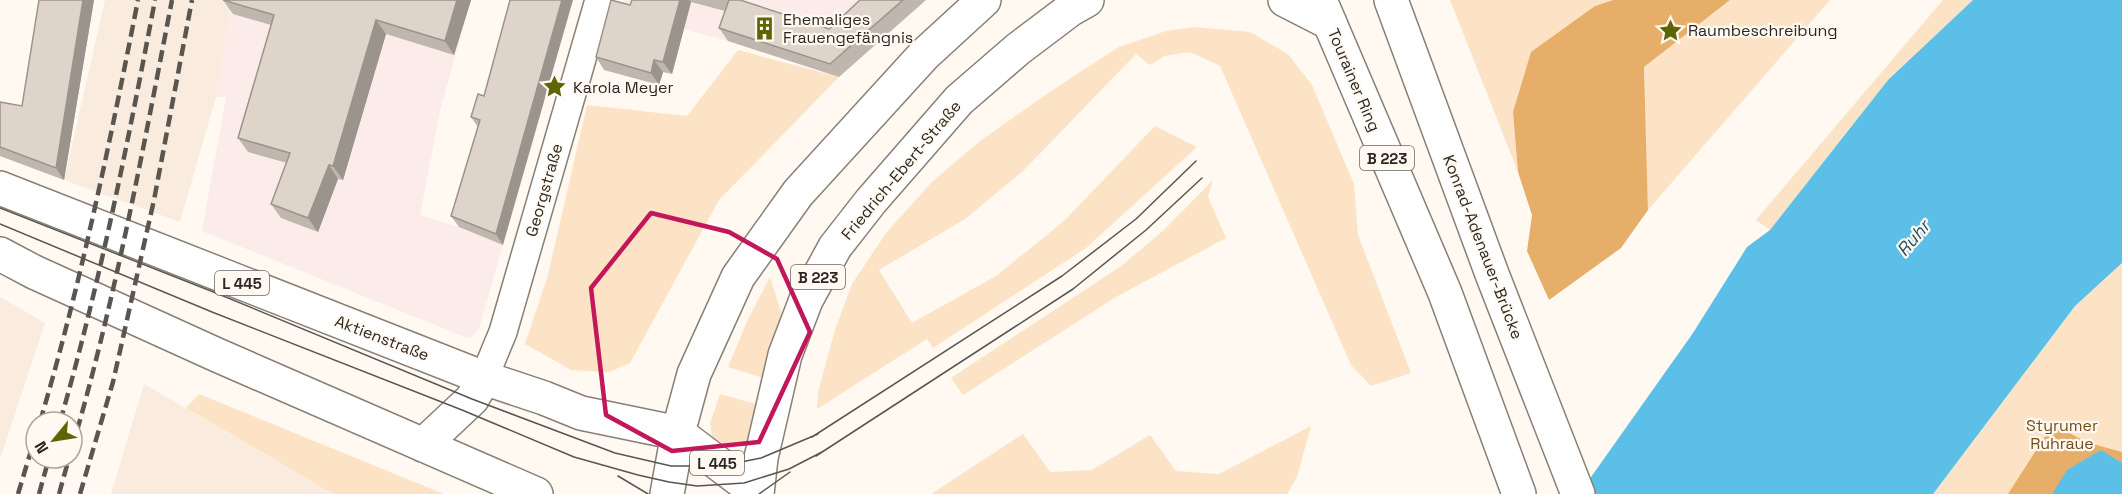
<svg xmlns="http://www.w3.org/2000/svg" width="2122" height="494" font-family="'Space Grotesk',sans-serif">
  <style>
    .commercial { fill: #fcece9 }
    .built { fill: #f9ecdf }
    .green { fill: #fde3c6 }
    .forest { fill: #e7ae69 }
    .water { fill: #5cbfe7 }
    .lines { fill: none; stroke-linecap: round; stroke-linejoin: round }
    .street-casing { stroke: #887f75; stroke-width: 30 }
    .primary-casing { stroke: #887f75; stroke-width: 36 }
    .street { stroke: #fff; stroke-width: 27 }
    .primary { stroke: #fff; stroke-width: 33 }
    .tram { stroke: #595550; stroke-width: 1.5 }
    .rail { stroke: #595550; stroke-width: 4.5; stroke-dasharray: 12 6; stroke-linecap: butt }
    .wall { fill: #bfb6ad }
    .shaded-wall { fill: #9b948d }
    .building { fill: #ded4c9; stroke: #9b948d; stroke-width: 1.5 }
    .marked { fill: none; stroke: #c2185b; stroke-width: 4.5; stroke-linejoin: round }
    .labels { text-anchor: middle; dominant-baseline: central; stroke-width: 4.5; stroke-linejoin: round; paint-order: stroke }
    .shield { fill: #fff9f2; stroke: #6b6661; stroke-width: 1.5 }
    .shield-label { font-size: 15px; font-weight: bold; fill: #2b2723 }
    .poi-label { font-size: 16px; fill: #2b2723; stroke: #fff9f2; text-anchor: start }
    .street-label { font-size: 16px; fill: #2b2723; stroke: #fff9f2 }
    .park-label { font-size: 16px; fill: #724c19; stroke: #fff9f2 }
    .water-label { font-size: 18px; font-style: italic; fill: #275263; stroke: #fff9f2 }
  </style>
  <rect width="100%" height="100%" fill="#fff9f2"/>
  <path class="commercial" d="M232 0H471L441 107 420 215 459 227 503 245 479 329 470 339 202 231 226 97H216Z
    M624 0H926L839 77 728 41 620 12Z"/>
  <path class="built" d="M105 0H232L216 97 180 222 64 180Z
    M0 297 45 323 0 459Z
    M144 384 333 494H111Z"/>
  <path class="green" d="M1450 0H1613L1595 6 1513 112 1518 172Z
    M1730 0H1830L1648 210 1644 67Z
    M1943 0H1973L1888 80 1770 230 1756 220Z
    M1194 27 1250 32 1288 54 1312 85 1354 184 1358 235 1411 373 1371 386 1351 365 1220 66 1190 52 1164 56 1150 65 1136 54 1023 171 965 219 879 270 912 323 996 276 1064 221 1155 126 1197 147 1086 248 933 348 927 339 817 409 818 392 835 330 852 284 886 233 932 182 980 141 1054 89 1119 47 1166 31Z
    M738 50 839 77 719 200 630 363 609 372 571 370 525 344 548 275 587 105 687 116Z
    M1213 180 1208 197 1226 238 1116 297 963 395 951 378 1121 266 1164 230Z
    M2122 263V494H1933L2075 306Z
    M770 277 782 315 764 378 728 367 749 317Z
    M199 394 444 494H333L186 408Z
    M720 394 756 404 748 440 737 446 724 445 712 436 710 423Z
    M1311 426 1297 477 1287 494H931L1023 434 1050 472 1092 470 1150 435 1176 471 1219 474Z"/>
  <path class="forest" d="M1613 0H1730L1644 67 1648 210 1621 248 1549 300 1527 251 1532 215 1518 172 1513 112 1531 52 1595 6Z
    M2053 424 2086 442 2122 452V494H2008Z"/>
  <path class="water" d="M1973 0H2122V263L2075 306 1933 494H1579L1693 333 1747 247 1770 230 1888 80Z
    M2101 450 2122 463V494H2052L2067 470Z"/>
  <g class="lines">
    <defs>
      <path id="street" d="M484 378 503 332 599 0"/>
      <path id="primary" d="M1285 0 1330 23
        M1320 0 1445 293 1519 494
        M1391 0 1492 274 1578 494
        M0 188 484 378 544 398 581 413 678 433 744 483 755 494
        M0 254 34 272 217 355 536 494
        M423 445 472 399 484 378
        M667 494 678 433 694 374 738 277 798 193 924 55 984 0
        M757 494 761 458 785 355 806 300 835 247 871 201 959 100 1018 49 1071 9 1087 0"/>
    </defs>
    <use href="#street" class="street-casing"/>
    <use href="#primary" class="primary-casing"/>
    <use href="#street" class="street"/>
    <use href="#primary" class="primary"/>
    <path class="tram" d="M0 208 216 293 472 399 615 453 671 466H721L761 458 818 434
      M0 224 212 312 462 410 574 457 638 475 669 482 697 486 744 483 789 469 822 452
      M812 437 1062 276 1136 219 1196 161
      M816 456 1073 289 1146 230 1202 178
      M618 476 648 494
      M759 494 790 472"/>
    <path class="rail" d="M40 422C81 283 110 142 138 0
      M60 422C100 283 128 142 155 0
      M72 448C115 301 143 150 172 0
      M18 494 36 434
      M39 494 49 458
      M59 494 69 458
      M80 494 113 382 154 200 192 0"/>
  </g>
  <path class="wall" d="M39 0H94L64 180 0 156V102L22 106Z
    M223 0H471L454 55 386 34 343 180 338 179 318 232 281 218 271 204 287 163 248 152 238 138 271 25 233 14Z
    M632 0H741L829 29 860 0H926L839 77 728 41 719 28 725 11 691 2 672 74 663 72 659 85 604 70 596 57 630 5Z
    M484 96 503 245 459 227 451 216 478 127 471 117Z"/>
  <path class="shaded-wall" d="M83 0H94L64 180 56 168Z
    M457 0H471L454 55 445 41Z
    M562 0H573L503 245 496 234Z
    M680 0H690L691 2 672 74 663 62Z
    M376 20 386 34 343 180 333 166Z
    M654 60 663 72 659 85 651 73Z
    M329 165 338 179 318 232 308 218Z"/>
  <path class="building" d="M39 0H83L56 168 0 147V102L22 106Z
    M223 0H457L445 41 376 20 333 166 329 165 308 218 271 204 290 153 238 138 274 15Z
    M510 0H562L496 234 451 216 480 120 471 117 478 94 484 96Z
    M611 0 630 5 632 0H680L663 62 654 60 651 73 596 57Z
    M729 0H740L829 29 860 0H903L830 64 719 28Z"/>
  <path class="marked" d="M651 213 729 232 777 259 810 332 759 442 672 451 606 415 591 288Z"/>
  <defs>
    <symbol id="building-bare" viewBox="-9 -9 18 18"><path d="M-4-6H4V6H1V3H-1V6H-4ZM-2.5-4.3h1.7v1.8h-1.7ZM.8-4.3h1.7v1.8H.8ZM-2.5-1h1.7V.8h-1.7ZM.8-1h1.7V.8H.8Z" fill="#5d6505" stroke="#fff9f2" stroke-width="2.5" paint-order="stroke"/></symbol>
    <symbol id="sight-bare" viewBox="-9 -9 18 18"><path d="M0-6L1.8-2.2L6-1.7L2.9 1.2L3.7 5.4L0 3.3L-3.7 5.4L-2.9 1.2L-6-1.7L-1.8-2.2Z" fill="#5d6505" stroke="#fff9f2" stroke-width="2.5" paint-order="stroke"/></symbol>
  </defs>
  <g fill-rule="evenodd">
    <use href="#building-bare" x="748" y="12" width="33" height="33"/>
    <use href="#sight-bare" x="1654" y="14" width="33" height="33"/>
    <use href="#sight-bare" x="538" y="70" width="33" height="33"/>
  </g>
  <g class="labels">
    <g class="shield">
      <rect x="1360" y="146" width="54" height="24" rx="4.5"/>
      <rect x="791" y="265" width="54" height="24" rx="4.5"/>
      <rect x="215" y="271" width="54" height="24" rx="4.5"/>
      <rect x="690" y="451" width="54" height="24" rx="4.5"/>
    </g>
    <g class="shield-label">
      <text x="1387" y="158">B 223</text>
      <text x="818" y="277">B 223</text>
      <text x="242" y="283">L 445</text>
      <text x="717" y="463">L 445</text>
    </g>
    <g class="poi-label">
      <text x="783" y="19">Ehemaliges<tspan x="783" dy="18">Frauengefängnis</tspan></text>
      <text x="1688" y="30">Raumbeschreibung</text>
      <text x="573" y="87">Karola Meyer</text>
    </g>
    <g class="street-label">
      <text transform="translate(1354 80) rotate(67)">Tourainer Ring</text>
      <text transform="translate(901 170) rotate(-50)">Friedrich-Ebert-Straße</text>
      <text transform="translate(544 190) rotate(-74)">Georgstraße</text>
      <text transform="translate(1483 247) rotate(69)">Konrad-Adenauer-Brücke</text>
      <text transform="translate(382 338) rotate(21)">Aktienstraße</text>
    </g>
    <g class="park-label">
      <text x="2062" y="425">Styrumer<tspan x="2062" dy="18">Ruhraue</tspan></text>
    </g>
    <g class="water-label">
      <text transform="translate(1913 238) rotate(-50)">Ruhr</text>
    </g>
  </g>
  <g transform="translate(54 440) rotate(240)"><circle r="28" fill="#fff9f2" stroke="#aaa59f" stroke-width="1.5"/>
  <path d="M0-4.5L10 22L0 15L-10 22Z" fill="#5d6505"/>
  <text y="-9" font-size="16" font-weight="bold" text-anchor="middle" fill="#2b2723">N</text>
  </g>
</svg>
